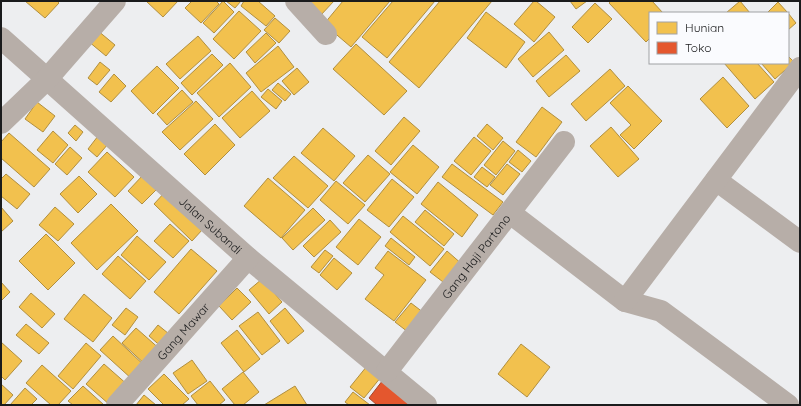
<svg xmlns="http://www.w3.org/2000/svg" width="801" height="406" font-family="Quicksand,sans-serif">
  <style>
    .homes { fill: #f2c14e; stroke: #b18f3f }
    .shops { fill: #e4572e; stroke: #a74529 }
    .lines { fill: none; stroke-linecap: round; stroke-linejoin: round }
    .minor { stroke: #b7aea8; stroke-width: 22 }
    .labels { text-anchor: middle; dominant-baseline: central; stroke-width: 4; stroke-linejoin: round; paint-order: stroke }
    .street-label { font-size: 12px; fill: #1a1b1c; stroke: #fafbfe }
  </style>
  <rect width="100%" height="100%" fill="#edeef0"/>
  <path class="homes" d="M25 1H57L59 3 45 18Z
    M146 1H178L163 17Z
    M192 1H216L219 4 201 23 185 8Z
    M223 1 234 12 214 33 203 23Z
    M226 1H241L235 8Z
    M244 1H258L275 16 266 26 241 6Z
    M305 1H334L320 16Z
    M343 1H390L351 47 324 24Z
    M393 1H435L387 58 362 37Z
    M440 1H492L419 88 389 62Z
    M534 1H536L555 17 534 42 514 24Z
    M570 1H587L576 9Z
    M611 1H652L663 13H650V38L646 42 609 3Z
    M740 1 750 13H726Z
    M778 2 788 13H767Z
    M595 3 612 19 588 43 572 27Z
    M239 11 261 31 234 59 213 39Z
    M486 12 525 42 506 68 467 38Z
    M788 13 796 23 788 30Z
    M275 18 290 31 279 43 264 30Z
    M97 30 115 45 106 56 88 41Z
    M549 32 564 50 533 77 518 59Z
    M266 33 276 43 255 63 246 52Z
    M198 36 211 51 180 79 166 64Z
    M356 44 407 91 384 115 333 69Z
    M278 46 294 67 261 92 246 73Z
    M212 54 223 65 192 95 181 83Z
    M566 55 580 71 549 97 536 81Z
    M788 56 794 62 775 79 761 63H788Z
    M100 62 110 70 97 85 88 78Z
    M230 63 251 87 219 117 197 93Z
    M724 63H757L774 82 755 99Z
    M157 66 179 88 153 114 131 91Z
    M297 68 309 82 294 95 282 81Z
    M610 69 625 86 586 121 571 104Z
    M114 74 126 86 111 102 99 92Z
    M723 77 749 106 727 128 700 99Z
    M278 83 291 94 285 101 272 90Z
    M628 86 662 121 634 149 620 135 631 125 610 103Z
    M268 89 282 101 276 109 261 97Z
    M182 90 193 102 167 125 157 114Z
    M252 91 270 111 240 138 222 118Z
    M196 101 213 119 180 150 162 132Z
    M37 102 55 116 43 132 25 119Z
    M542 107 562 122 536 157 516 142Z
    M404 117 420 131 391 165 375 151Z
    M215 124 235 145 205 175 184 154Z
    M487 124 503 138 493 150 477 136Z
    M75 125 83 132 76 141 68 133Z
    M611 127 639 159 618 177 590 146Z
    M323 128 355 156 334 181 301 153Z
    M53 131 68 145 53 163 37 150Z
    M9 133 50 169 34 187 1 158V142Z
    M98 136 108 144 97 157 88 149Z
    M474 137 491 151 471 175 454 161Z
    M503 141 515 151 496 175 484 165Z
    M413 145 439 167 417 194 390 172Z
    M70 147 82 158 67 175 55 164Z
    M518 150 531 161 522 172 509 162Z
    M107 152 134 177 115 197 88 172Z
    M368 155 390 174 365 202 343 183Z
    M294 156 328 186 308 208 273 178Z
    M452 164 503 202 493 215 442 177Z
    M507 164 520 174 503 195 490 185Z
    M482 167 495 177 487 187 474 177Z
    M6 174 30 194 17 209 1 196V179Z
    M144 174 158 188 142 204 128 191Z
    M79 176 97 194 78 213 60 194Z
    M268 178 305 210 281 238 244 206Z
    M392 179 414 197 389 227 367 210Z
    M336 181 365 205 348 224 320 200Z
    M438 182 478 215 462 237 421 204Z
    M165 192 203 229 192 241 154 204Z
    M111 204 138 231 97 270 71 243Z
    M1 207 13 221 1 232Z
    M55 207 74 224 58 241 39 225Z
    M313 208 325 220 293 250 282 238Z
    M425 210 454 234 444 246 415 222Z
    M403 216 444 249 430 266 390 232Z
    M359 219 381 237 358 265 336 247Z
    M330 220 341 232 314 257 303 246Z
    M170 224 189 241 173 258 154 241Z
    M46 234 75 263 48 290 19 261Z
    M137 236 166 262 149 280 121 255Z
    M391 238 415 257 409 265 385 246Z
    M191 249 217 271 179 314 154 292Z
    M325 250 333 256 319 273 311 267Z
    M388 251 426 280 394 321 365 299 384 275 375 268Z
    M447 251 463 265 447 285 430 272Z
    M118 256 146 281 130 299 102 274Z
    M334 258 352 273 337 290 320 275Z
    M262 279 282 302 269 314 249 290Z
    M1 282 10 292 1 301Z
    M237 288 251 302 232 320 219 306Z
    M31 293 55 314 42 328 19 307Z
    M84 294 112 318 93 342 64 319Z
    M411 303 424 313 408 332 395 322Z
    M126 308 138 317 125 335 112 325Z
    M285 308 304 331 288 344 270 321Z
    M258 312 280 341 262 355 239 326Z
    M26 324 49 343 39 354 16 335Z
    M158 325 174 338 164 349 149 336Z
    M136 328 162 351 148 367 122 343Z
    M237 330 260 359 244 372 221 343Z
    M113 336 146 367 133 380 100 350Z
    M1 342 22 361 5 380 1 376Z
    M86 343 101 356 73 389 58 376Z
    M521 344 550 367 527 397 498 374Z
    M192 360 207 381 188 394 173 373Z
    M104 364 129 386 110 405 86 384Z
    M42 365 71 391 58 405H51L26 383Z
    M367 366 381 377 364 398 350 387Z
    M243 372 259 392 243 405H235L222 389Z
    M164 374 189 399 182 405H164L148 389Z
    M210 381 225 400 219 405H198L191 396Z
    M1 384 13 395 4 405H1Z
    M83 386 104 405H73L68 401Z
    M295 386 307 405H264Z
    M25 388 37 399 31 405H10Z
    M353 392 370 405H349L345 402Z
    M144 395 156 405H136Z"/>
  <path class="shops" d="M383 380 414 405H377L369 398Z"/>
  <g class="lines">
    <g class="minor">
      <path d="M296 1 326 34"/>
      <path id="s1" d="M1 38 248 258 426 405"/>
      <path d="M1 123 47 79 115 1"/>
      <path d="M716 180 800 242"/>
      <path d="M518 219 625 301 661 311 788 405"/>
      <path d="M625 301 800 68"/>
      <path id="s2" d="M387 371 564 142"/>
      <path id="s3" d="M117 405 248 258"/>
    </g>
  </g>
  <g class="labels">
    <g class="street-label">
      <text stroke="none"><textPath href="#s1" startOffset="281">Jalan Subandi</textPath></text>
      <text stroke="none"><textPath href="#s2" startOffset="145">Gang Haji Partono</textPath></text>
      <text stroke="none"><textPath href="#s3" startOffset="99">Gang Mawar</textPath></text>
    </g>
  </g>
  <rect width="801" height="406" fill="none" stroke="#1a1b1c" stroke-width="4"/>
  <rect x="649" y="12" width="140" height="52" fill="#fafbfe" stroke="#a0a1a4"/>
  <rect x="657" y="22" width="20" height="12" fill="#f2c14e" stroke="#a0a1a4"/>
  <text x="685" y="32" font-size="12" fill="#1a1b1c">Hunian</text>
  <rect x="657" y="42" width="20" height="12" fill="#e4572e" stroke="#a0a1a4"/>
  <text x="685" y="52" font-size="12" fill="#1a1b1c">Toko</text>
</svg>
